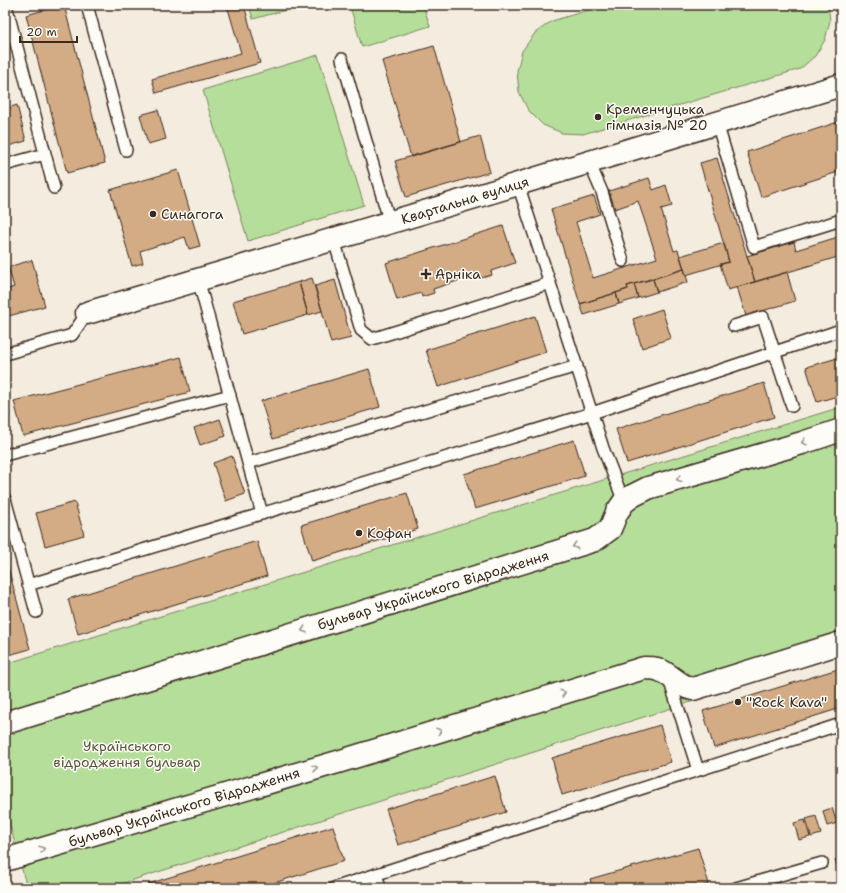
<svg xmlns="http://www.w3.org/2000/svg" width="846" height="893" font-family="'Shantell Sans',sans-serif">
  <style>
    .green { fill: #b5de9b; stroke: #78845c }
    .building { fill: #d3ac85; stroke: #3b2a1e }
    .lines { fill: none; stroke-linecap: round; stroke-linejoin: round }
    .service-casing { stroke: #3b2a1e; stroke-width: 14 }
    .minor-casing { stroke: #3b2a1e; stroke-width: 25 }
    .service { stroke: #fdfcf7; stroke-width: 11 }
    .minor { stroke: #fdfcf7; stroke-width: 22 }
    .oneway { stroke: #9c938a }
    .poi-dot { fill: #3b2a1e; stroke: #fdfcf7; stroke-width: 1.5 }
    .labels { text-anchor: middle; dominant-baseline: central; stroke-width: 3; stroke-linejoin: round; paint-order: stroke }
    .poi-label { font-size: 14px; fill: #3b2a1e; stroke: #fdfcf7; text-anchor: start }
    .street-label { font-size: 14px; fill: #3b2a1e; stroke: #fdfcf7 }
    .park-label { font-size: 14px; fill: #5a573d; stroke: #fdfcf7 }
  </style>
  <rect width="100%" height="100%" fill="#f5ece0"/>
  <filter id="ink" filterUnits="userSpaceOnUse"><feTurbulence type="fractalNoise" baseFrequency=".025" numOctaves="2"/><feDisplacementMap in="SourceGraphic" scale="8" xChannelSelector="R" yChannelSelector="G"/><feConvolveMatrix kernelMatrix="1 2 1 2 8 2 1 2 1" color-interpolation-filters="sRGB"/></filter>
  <g filter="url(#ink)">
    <path class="green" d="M249 5H304L253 19Z
      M354 5H423L430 26 362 47 350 6Z
      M605 5H828L830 21 825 40 815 56 800 69 583 134 562 133 543 125 528 110 519 92 517 71 522 51 535 33 552 21Z
      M318 55 364 205 248 241 203 90Z
      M841 407V654L108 888H27L5 807V664Z"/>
    <path class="building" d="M64 5 105 163 67 173 26 15Z
      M227 5H244L260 63 156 93 152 79 241 53Z
      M434 46 461 142 411 157 382 61Z
      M17 105 26 141 5 147V109Z
      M158 110 166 139 148 144 140 115Z
      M841 121V171L761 197 747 152Z
      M480 136 490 172 406 197 395 161Z
      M717 158 755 282 728 290 720 264 729 262 700 163Z
      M178 170 200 246 189 249 185 237 140 251 143 263 132 266 110 190Z
      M649 178 653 190 666 185 672 206 661 209 674 251 678 250 684 269 627 286 628 289 580 304 551 209 594 196 600 214 576 222 593 278 657 258 638 201 615 209 609 191Z
      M503 226 515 263 491 271 492 275 481 278 479 274 433 289 434 293 422 297 421 293 397 300 386 263Z
      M841 236V256L755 282 747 256 794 242 796 250Z
      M724 243 729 262 686 275 680 256Z
      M32 260 45 306 5 317V290L14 287 8 267Z
      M684 269 688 282 657 292 653 279Z
      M787 272 795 301 746 316 737 287Z
      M312 278 322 311 308 315 299 282Z
      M653 279 657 292 638 298 634 284Z
      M335 280 351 338 331 343 315 286Z
      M299 282 308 315 242 334 233 301Z
      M634 284 638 298 619 304 616 293 628 289 627 286Z
      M616 293 619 304 584 315 580 304Z
      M662 309 671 338 642 348 633 319Z
      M535 316 546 352 438 387 426 350Z
      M181 357 190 392 23 436 14 401Z
      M841 357V395L817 402 806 367Z
      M369 369 380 407 273 439 261 401Z
      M764 383 774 417 627 463 616 429Z
      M220 419 226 436 200 445 194 428Z
      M574 440 585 476 475 509 464 474Z
      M232 456 245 494 226 501 213 463Z
      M407 493 418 529 312 561 301 525Z
      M75 502 84 535 45 546 36 513Z
      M257 541 267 576 78 634 68 599Z
      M5 556 30 649 5 656Z
      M841 668V708L714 748 703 711Z
      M660 725 671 762 562 795 552 758Z
      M495 776 506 812 398 845 386 809Z
      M832 808 837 823 827 826 823 811Z
      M816 816 821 834 811 837 806 819Z
      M805 820 810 837 799 840 794 823Z
      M333 826 344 861 258 888H150L148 884Z
      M698 848 709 884 697 888H593L590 879Z
      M841 858V868L838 869 835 860Z"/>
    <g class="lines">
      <defs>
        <path id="service" d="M6 5 54 188
          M87 5 126 150
          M342 59 390 223
          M717 123 754 247 841 220
          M589 162 602 192 623 261
          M5 165 45 154
          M518 184 603 448 624 502
          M334 240 361 330 372 339 550 283
          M198 279 262 514
          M734 326 763 317 792 406
          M5 354 72 335 87 313
          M5 455 230 395
          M248 463 577 366
          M5 499 36 612
          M28 585 592 413 841 330
          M669 679 698 770
          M376 874 380 888
          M334 888 841 724
          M736 888 822 863"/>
        <path id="minor" d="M87 313 518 184 841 85
          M5 723 595 540 610 529 617 512 624 502 632 496 648 488 802 443 841 430
          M5 860 341 761 644 668C648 668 653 668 657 669 670 673 679 687 693 689L841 643"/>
      </defs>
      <use href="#service" class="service-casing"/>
      <use href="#minor" class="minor-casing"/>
      <use href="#service" class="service"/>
      <use href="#minor" class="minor"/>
    </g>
    <defs><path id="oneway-chevron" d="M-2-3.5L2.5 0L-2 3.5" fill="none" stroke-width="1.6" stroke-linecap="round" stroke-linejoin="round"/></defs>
    <g class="oneway">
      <use href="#oneway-chevron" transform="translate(804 442) rotate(163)"/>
      <use href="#oneway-chevron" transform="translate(679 479) rotate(163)"/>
      <use href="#oneway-chevron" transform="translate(575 546) rotate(163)"/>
      <use href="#oneway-chevron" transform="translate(304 630) rotate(163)"/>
      <use href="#oneway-chevron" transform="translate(563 693) rotate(-17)"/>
      <use href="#oneway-chevron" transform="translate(439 731) rotate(-17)"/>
      <use href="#oneway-chevron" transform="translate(315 768) rotate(-17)"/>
      <use href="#oneway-chevron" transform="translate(42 849) rotate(-16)"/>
    </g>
  </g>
  <g class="poi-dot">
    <circle cx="598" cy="117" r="4"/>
    <circle cx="153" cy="214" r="4"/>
    <path d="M424 268h4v4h4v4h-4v4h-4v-4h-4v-4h4z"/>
    <circle cx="359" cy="533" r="4"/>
    <circle cx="738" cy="702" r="4"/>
  </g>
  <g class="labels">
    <g class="poi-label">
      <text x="606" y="109">Кременчуцька<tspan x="606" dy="16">гімназія № 20</tspan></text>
      <text x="161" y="214">Синагога</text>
      <text x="435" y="274">Арніка</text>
      <text x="367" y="533">Кофан</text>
      <text x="746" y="702">"Rock Kava"</text>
    </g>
    <g class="street-label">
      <text transform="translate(465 200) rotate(-17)">Квартальна вулиця</text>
      <text transform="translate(433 590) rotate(-17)">бульвар Українського Відродження</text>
      <text transform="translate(184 807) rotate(-17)">бульвар Українського Відродження</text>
    </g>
    <g class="park-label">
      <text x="127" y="746">Українського<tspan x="127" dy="16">відродження бульвар</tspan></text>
    </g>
  </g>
  <rect width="846" height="893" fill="none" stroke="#fdfcf7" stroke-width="20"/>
  <rect x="10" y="10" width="826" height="873" fill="none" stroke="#3b2a1e" stroke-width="1.5" filter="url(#ink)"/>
  <path d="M20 36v6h57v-6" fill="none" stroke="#3b2a1e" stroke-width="2"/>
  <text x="26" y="36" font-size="12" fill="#3b2a1e" stroke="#fdfcf7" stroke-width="3" paint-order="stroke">20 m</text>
</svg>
